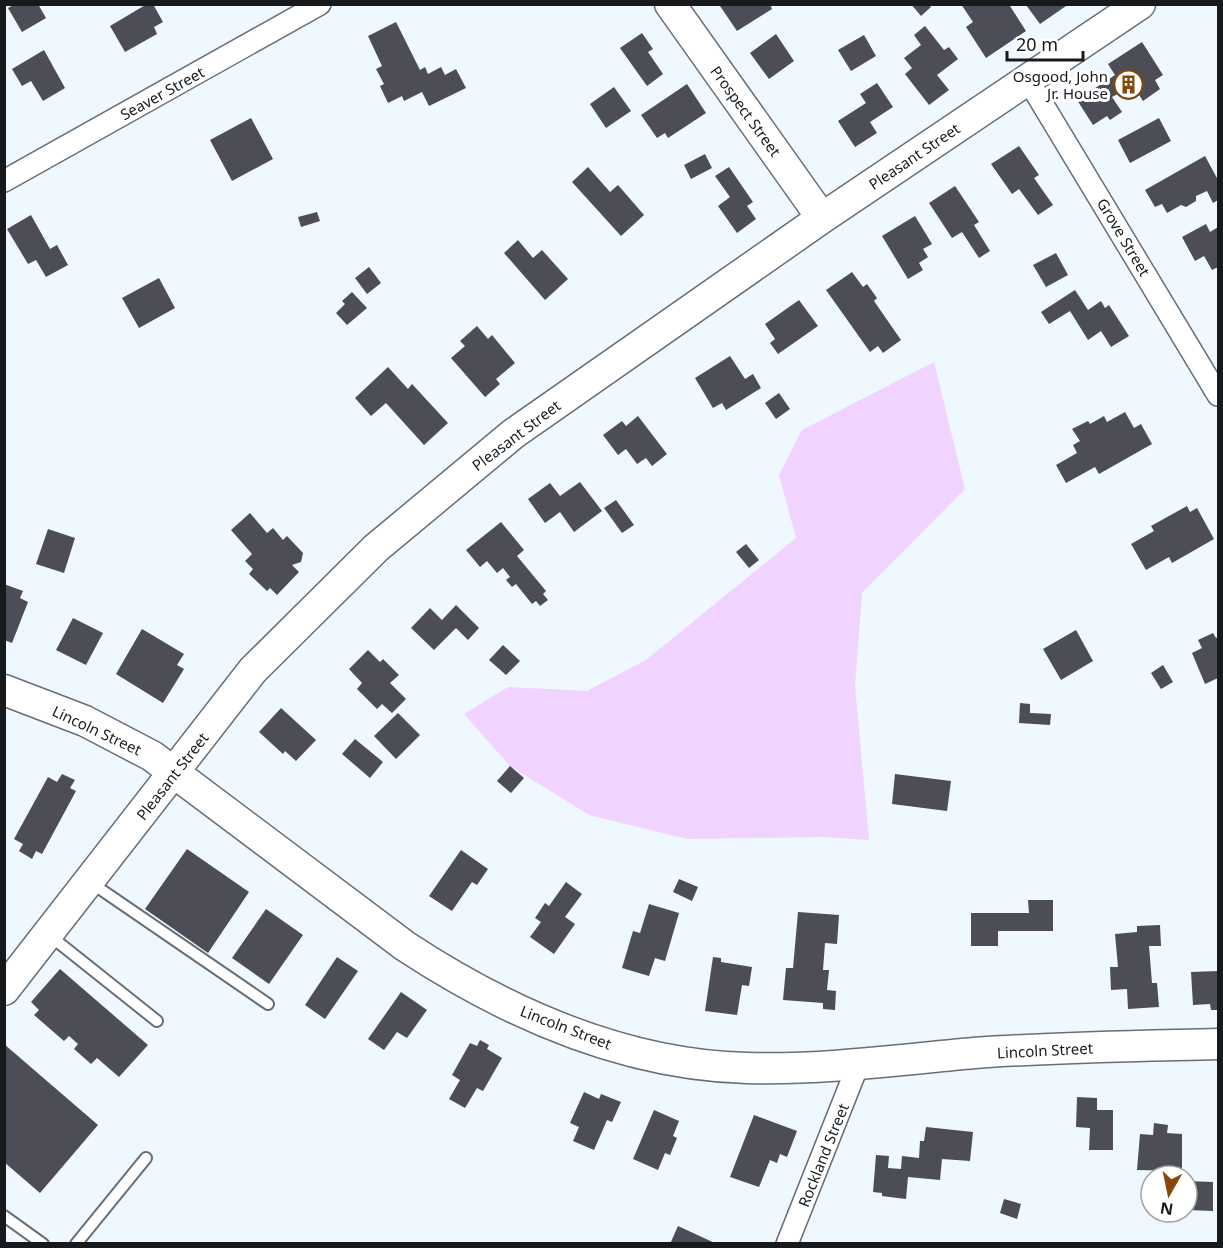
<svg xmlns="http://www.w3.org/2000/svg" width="1223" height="1248" font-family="'Noto Sans',sans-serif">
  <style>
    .green { fill: #f1d3ff }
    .building { fill: #4c4d57 }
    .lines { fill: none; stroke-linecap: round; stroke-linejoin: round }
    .lane-casing { stroke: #666e77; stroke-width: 14 }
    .street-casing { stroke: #666e77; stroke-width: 24 }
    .secondary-casing { stroke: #666e77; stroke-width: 33 }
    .lane { stroke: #fff; stroke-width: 10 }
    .street { stroke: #fff; stroke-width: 21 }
    .secondary { stroke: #fff; stroke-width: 30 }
    .labels { text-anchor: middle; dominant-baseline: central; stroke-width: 6; stroke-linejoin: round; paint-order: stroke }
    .poi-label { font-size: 15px; fill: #171a1d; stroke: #fff; text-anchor: end }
    .street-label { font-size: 15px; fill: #171a1d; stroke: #fff }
  </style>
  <rect width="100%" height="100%" fill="#eff7ff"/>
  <path class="green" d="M934 362 965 489 862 593 855 686 869 840 823 837 687 839 589 815 510 766 464 714 508 687 587 691 646 660 796 538 779 475 802 430Z"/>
  <path class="building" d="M15 4H38L46 18 22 32 8 8Z
    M147 4H153L163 22 154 27 157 34 125 52 110 26Z
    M722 4H770L772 9 737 31 720 6Z
    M911 4H928L931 7 921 16Z
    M961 4H1013L1010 6 1026 31 986 58 966 27 973 22Z
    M1026 5H1065L1066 6 1040 24Z
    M396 22 420 70 425 67 428 74 441 67 445 75 456 69 466 88 429 106 422 92 404 101 402 96 388 103 380 86 384 84 376 69 382 66 368 36Z
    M925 26 944 50 949 47 958 59 937 75 949 90 929 105 905 74 912 68 904 58 921 45 914 35Z
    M642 33 653 49 648 52 663 74 647 86 620 48Z
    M776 34 794 61 769 79 750 53Z
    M864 35 876 56 851 71 838 50Z
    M1142 42 1163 75 1155 80 1160 89 1143 101 1136 90 1127 97 1123 91 1112 97 1122 112 1110 120 1107 116 1093 125 1077 100 1115 75 1108 64Z
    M44 50 65 88 43 101 31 81 22 86 12 69Z
    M877 83 893 107 870 122 877 133 855 147 838 121 866 103 860 94Z
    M687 84 706 113 668 138 665 133 657 138 641 115Z
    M614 87 631 111 606 128 590 104Z
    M251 118 273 159 232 181 210 140Z
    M1159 118 1171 141 1130 163 1118 140Z
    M1019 146 1039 175 1034 178 1053 205 1038 215 1019 189 1012 194 991 164Z
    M705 154 712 168 691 179 684 165Z
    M1205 156 1218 180V200L1213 203 1207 191 1196 196V201L1186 207 1181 205 1167 213 1162 204 1155 207 1145 190Z
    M588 167 610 192 618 185 644 215 621 236 572 182Z
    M729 167 753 202 747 206 756 219 737 233 718 206 730 197 715 176Z
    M955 186 979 222 974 225 990 251 979 258 962 232 952 238 929 203Z
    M317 212 320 221 301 227 298 217Z
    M31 215 50 249 57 245 68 265 46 277 36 260 28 264 7 229Z
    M915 216 932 244 923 249 928 257 919 263 923 270 908 279 882 236Z
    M1206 224 1210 232 1218 227V267L1212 270 1204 256 1195 261 1182 237Z
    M518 240 533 258 542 250 568 279 545 300 504 253Z
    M1056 253 1068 275 1046 287 1033 265Z
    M369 267 381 283 367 294 355 278Z
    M852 272 863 287 867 284 877 298 874 301 901 340 883 353 878 346 870 352 826 290Z
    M159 278 175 308 139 328 122 298Z
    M1075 290 1088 310 1101 301 1105 308 1109 305 1129 336 1111 347 1101 331 1088 340 1070 311 1049 324 1041 312Z
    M352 292 367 308 347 325 336 313 345 304 342 301Z
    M799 300 818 326 778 354 770 343 775 339 765 324Z
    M477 326 488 339 492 335 515 363 496 379 500 384 485 397 451 358 465 346 460 341Z
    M730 356 745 379 753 374 761 388 726 410 722 403 713 408 695 378Z
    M388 367 408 389 412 384 448 423 424 445 386 403 371 416 355 398Z
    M779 393 790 409 776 419 765 403Z
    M1125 412 1134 428 1141 424 1152 444 1099 474 1095 467 1066 483 1056 465 1077 453 1073 445 1080 441 1072 429 1088 421 1090 424 1104 416 1107 422Z
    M638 416 667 454 652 466 646 458 637 464 626 449 618 455 603 435 622 421 626 426Z
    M580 482 602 511 574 532 560 512 545 523 528 499 550 483 560 496Z
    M616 500 634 525 622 533 604 508Z
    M1187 506 1190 512 1197 508 1214 539 1172 563 1169 557 1146 570 1131 544 1154 531 1151 526Z
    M250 513 267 533 273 528 283 540 287 536 303 553 301 562 292 565 299 572 277 595 270 588 267 591 249 574 253 569 245 561 252 554 231 530Z
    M501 522 524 550 517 556 546 591 543 594 548 600 540 606 536 601 532 604 516 584 512 587 506 580 510 577 503 568 497 573 487 561 480 567 466 550Z
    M48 529 75 538 64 573 36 564Z
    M746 544 759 560 749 568 736 552Z
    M4 584 23 591 20 598 28 602 12 643 4 640Z
    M456 605 479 628 468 640 456 628 434 650 411 628 430 608 442 620Z
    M73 618 103 633 86 665 56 650Z
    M142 629 184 654 177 665 184 669 163 703 116 674Z
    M1076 630 1093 661 1061 680 1043 649Z
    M1213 633 1216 638 1218 637V678L1205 684 1192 653 1202 648 1198 640Z
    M503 645 520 661 506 675 489 660Z
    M368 650 380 662 383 659 399 675 390 683 406 699 392 713 382 704 377 709 357 689 362 683 349 669Z
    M1163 665 1173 682 1161 689 1151 673Z
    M1020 703 1030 704V713L1051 714 1050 725 1019 723Z
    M281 708 316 740 296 761 285 751 283 754 259 732Z
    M398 713 420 735 396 759 374 736Z
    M355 739 383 762 370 778 342 754Z
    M510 766 524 778 511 793 497 781Z
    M62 774 75 780 70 788 76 791 42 854 36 851 32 859 19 851 23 844 14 839 48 777 57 782Z
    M895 774 951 781 947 811 892 804Z
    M187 849 249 892 208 953 145 909Z
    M461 850 488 869 477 885 472 882 452 911 429 896Z
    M679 879 698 887 692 901 673 892Z
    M566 882 582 894 565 917 575 924 554 954 530 937 541 922 535 918 545 903 549 906Z
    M1028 900H1053V931H998V946H971V913H1029Z
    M649 904 679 913 665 961 655 958 649 976 622 968 633 931 640 933Z
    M266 909 303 935 269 984 232 958Z
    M798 912 839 915 837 944 825 943 823 970H829L827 990 836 991 835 1010 823 1009V1003L783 1000 786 968H793Z
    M1160 925 1161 946H1149L1152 983H1157L1159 1007 1128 1009 1127 989 1111 990 1110 967H1118L1115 934 1137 932V926Z
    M337 957 358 971 325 1019 305 1005Z
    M713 957 721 958V962L752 967 749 986 742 985 737 1015 705 1011Z
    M60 969 148 1045 119 1077 97 1058 91 1064 74 1049 78 1044 69 1036 64 1041 34 1015 39 1010 31 1002Z
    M1218 971V1010H1211L1210 1004 1193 1005 1191 972Z
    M401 992 427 1010 407 1038 397 1032 384 1050 368 1039Z
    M480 1040 489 1045 487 1049 502 1058 483 1091 477 1088 465 1108 449 1099 460 1080 452 1075 470 1043 477 1046Z
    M4 1044 98 1125 40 1193 4 1162Z
    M584 1092 599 1099 601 1094 621 1102 612 1122 607 1120 594 1150 573 1141 579 1127 570 1123Z
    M1077 1097 1097 1098V1110H1113V1150H1089L1090 1128 1076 1127Z
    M654 1110 679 1121 673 1136 677 1138 670 1155 665 1153 658 1170 633 1159Z
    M754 1115 797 1131 787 1157 780 1154 777 1163 770 1160 759 1187 730 1177Z
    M1154 1123 1168 1125 1167 1133 1182 1134V1171L1137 1170 1140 1134 1153 1135Z
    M926 1127 973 1132 970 1161 942 1159 940 1180 908 1177 906 1199 882 1196V1193L873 1192 876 1155 889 1156 888 1168 901 1169 902 1156 919 1158 920 1141H924Z
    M1187 1181 1213 1182V1211L1187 1210Z
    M1004 1199 1021 1204 1017 1219 1000 1213Z
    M678 1226 717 1244H670Z"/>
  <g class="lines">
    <defs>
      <path id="lane" d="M90 882 268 1004
        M49 935 157 1021
        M4 1216 43 1244
        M76 1244 146 1158"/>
      <path id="street" d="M1028 80 1218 395
        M4 181 320 4
        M787 1244 858 1065"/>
      <path id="secondary" d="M670 4 822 218
        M4 690 85 721 152 756 405 946C507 1013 624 1065 747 1068 823 1070 898 1060 974 1053 1055 1047 1137 1046 1218 1044
        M4 990 253 670 376 548 513 434 822 218 1140 4"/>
    </defs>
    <use href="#lane" class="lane-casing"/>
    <use href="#street" class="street-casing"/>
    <use href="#secondary" class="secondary-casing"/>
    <use href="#lane" class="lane"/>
    <use href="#street" class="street"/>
    <use href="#secondary" class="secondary"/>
  </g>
  <defs>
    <symbol id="building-ring" viewBox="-11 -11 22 22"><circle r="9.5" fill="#fff" stroke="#86480a" stroke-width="1.5"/><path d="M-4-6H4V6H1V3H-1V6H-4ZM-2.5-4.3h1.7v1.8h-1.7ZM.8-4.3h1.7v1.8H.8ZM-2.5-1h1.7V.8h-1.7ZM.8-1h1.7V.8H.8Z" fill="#86480a"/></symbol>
  </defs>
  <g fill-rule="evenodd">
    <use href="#building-ring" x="1112" y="68" width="33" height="33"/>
  </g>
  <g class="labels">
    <g class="poi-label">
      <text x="1108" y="76">Osgood, John<tspan x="1108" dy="17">Jr. House</tspan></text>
    </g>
    <g class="street-label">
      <text transform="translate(162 93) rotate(-29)">Seaver Street</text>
      <text transform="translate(746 111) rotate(54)">Prospect Street</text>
      <text transform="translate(914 156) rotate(-34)">Pleasant Street</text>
      <text transform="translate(1124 237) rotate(59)">Grove Street</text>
      <text transform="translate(516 435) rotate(-37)">Pleasant Street</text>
      <text transform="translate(97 730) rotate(25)">Lincoln Street</text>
      <text transform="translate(172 776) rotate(-52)">Pleasant Street</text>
      <text transform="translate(566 1027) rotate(21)">Lincoln Street</text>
      <text transform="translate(1045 1050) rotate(-3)">Lincoln Street</text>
      <text transform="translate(823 1155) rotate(-68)">Rockland Street</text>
    </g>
  </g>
  <rect width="1223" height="1248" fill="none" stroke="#171a1d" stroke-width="12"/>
  <g transform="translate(1169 1194) rotate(189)"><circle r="28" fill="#ffffff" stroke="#a2a3a5" stroke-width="1.5"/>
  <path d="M0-4.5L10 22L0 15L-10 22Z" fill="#86480a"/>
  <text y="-9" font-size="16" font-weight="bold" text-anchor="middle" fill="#171a1d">N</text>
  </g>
  <path d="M1007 51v9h76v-9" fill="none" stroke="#171a1d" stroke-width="3"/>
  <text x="1016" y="51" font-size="18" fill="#171a1d" stroke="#ffffff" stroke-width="4.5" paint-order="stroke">20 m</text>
</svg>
